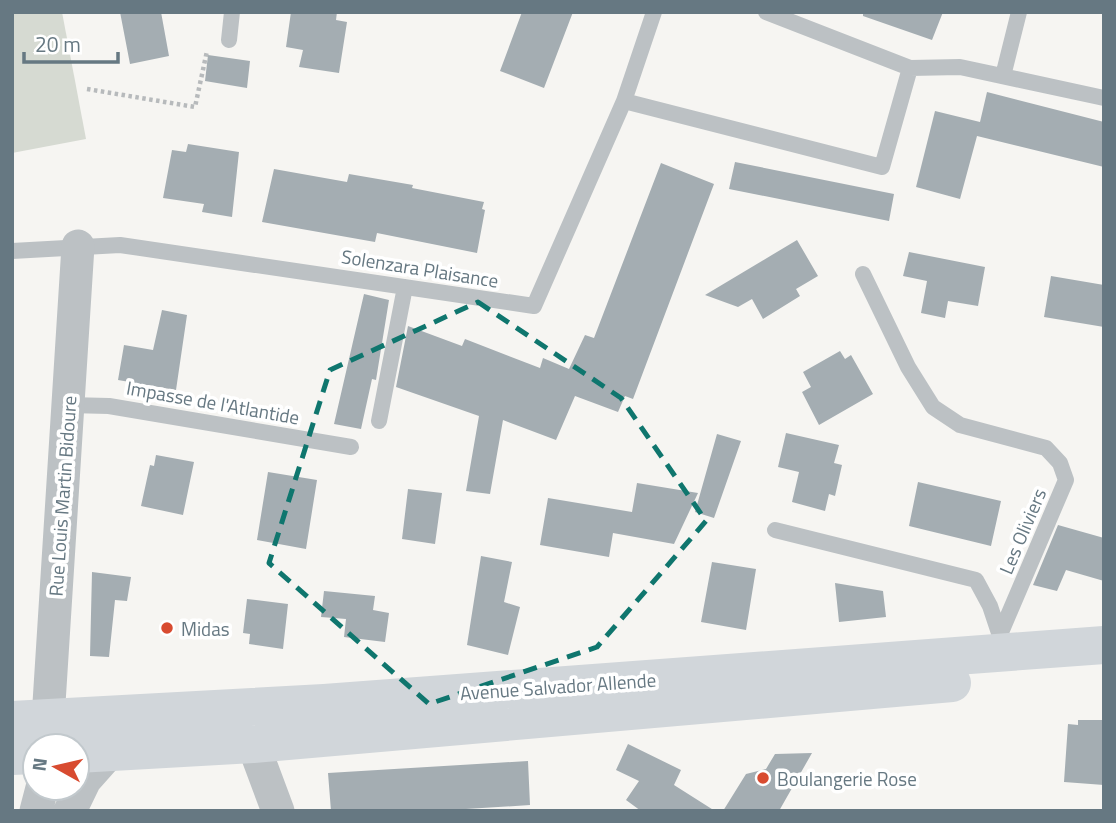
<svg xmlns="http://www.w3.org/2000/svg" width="1116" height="823" font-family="'Titillium Web',sans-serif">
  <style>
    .green { fill: #d6dad2 }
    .building { fill: #a4adb2 }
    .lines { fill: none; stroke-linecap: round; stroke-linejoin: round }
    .path { stroke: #b7babc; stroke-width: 4.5; stroke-dasharray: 3.5 3.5; stroke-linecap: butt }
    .lane { stroke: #bcc1c4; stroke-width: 16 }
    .street { stroke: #bcc1c4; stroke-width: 33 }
    .secondary { stroke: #d1d6da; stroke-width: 38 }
    .marked { fill: none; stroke: #0f766e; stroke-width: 5; stroke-dasharray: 14 9; stroke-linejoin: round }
    .poi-dot { fill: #d84b30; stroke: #fff; stroke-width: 2.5 }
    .labels { text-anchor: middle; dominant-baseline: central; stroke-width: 7; stroke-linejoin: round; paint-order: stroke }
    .street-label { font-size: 19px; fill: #667882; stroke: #fff }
    .poi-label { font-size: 19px; fill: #667882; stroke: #fff; text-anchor: start }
  </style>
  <rect width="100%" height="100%" fill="#f6f5f2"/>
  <path class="green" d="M12 12H62L86 139 12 153Z"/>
  <path class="building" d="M120 12H161L169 56 130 64Z
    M291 12H337L336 20 347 22 339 73 299 67 303 50 286 47Z
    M522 12H573L544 88 500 71Z
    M863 12H943L932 40 863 16Z
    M208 55 250 61 247 88 205 81Z
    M987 92 1104 122V167L977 136 960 199 916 187 935 111 980 122Z
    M188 144 239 152 232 217 202 212 204 204 163 198 172 150 186 152Z
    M735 162 894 194 889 221 729 189Z
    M661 163 714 184 633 399 625 396 618 412 575 396 556 440 503 420 490 494 466 491 479 416 396 387 408 326 462 346 465 339 540 368 543 358 569 369 585 335 594 338Z
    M274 169 347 182 349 174 413 185 412 188 484 202 482 209 485 210 477 253 377 233 375 242 262 222Z
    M797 240 818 276 796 289 800 296 763 319 752 299 738 307 705 295Z
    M909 252 985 267 978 306 948 301 945 318 921 313 927 281 903 276Z
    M1051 276 1104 285V327L1044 317Z
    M364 294 389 300 376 380 372 379 361 429 334 424Z
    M162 310 187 315 176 390 118 380 124 345 153 350Z
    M840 351 845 359 851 355 873 394 819 425 802 392 811 387 803 372Z
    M786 433 839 445 834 463 842 465 835 496 829 494 825 511 792 502 799 472 778 467Z
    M717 434 741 441 714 518 695 512Z
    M156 455 194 462 183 515 141 506 150 465 154 466Z
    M268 472 317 480 306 549 257 540Z
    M918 482 1001 501 991 546 909 526Z
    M637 483 698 493 674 544 613 533 609 557 540 545 548 498 632 512Z
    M408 489 442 493 435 544 402 539Z
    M1058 525 1104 538V581L1066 570 1057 591 1033 585Z
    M481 556 512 562 504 602 520 607 508 655 467 645Z
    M712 562 756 569 746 630 701 622Z
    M92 572 131 577 127 601 115 600 109 657 90 656Z
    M835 583 883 591 886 617 839 622Z
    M324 591 375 596 373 610 389 613 385 642 344 637 346 619 321 617Z
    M247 599 288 604 283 649 249 644 250 634 243 633Z
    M1078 720H1104V785L1064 782 1068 724 1078 725Z
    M628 744 681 770 674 785 715 811H641L626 800 639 781 616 770Z
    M812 753 779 811H723L746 774 766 769 775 754Z
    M528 761 530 805 434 811H331L328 773Z"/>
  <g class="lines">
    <path class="path" d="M87 89 195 107 207 51"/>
    <path class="lane" d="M654 12 624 101 882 167 910 68 766 12
      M229 40 232 12
      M910 68 960 67 1104 98
      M1003 76 1019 12
      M12 251 120 245 534 306 624 101
      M863 274 908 367 933 407 960 425 1046 448 1060 463 1066 480 993 651
      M68 405 109 406 351 447
      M379 421 405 287
      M775 530 976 580 990 606 1000 636"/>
    <path class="street" d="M253 744 278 811
      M49 746 48 719 78 246
      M36 811 42 788
      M70 811 85 780 109 753"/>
    <path class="secondary" d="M12 720 324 703 1104 645
      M77 754 253 744 952 683
      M12 756 35 755"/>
  </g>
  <path class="marked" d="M478 302 621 398 706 521 597 647 429 704 269 563 330 370Z"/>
  <g class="poi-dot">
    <circle cx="167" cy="628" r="7"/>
    <circle cx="763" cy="778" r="7"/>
  </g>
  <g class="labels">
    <g class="street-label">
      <text transform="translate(420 268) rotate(9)">Solenzara Plaisance</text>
      <text transform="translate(213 402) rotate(10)">Impasse de l'Atlantide</text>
      <text transform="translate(62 496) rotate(-86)">Rue Louis Martin Bidoure</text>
      <text transform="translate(1022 531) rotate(-67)">Les Oliviers</text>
      <text transform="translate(558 686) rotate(-4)">Avenue Salvador Allende</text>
    </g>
    <g class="poi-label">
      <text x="181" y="628">Midas</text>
      <text x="777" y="778">Boulangerie Rose</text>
    </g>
  </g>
  <rect width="1116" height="823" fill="none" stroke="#667882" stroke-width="28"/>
  <g transform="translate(56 767) rotate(278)"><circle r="33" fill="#ffffff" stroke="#c2c9cd" stroke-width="2"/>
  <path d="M0-5L12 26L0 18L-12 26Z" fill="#d84b30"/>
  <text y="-10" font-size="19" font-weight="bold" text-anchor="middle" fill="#667882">N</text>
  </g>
  <path d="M24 52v10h94v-10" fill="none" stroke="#667882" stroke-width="3.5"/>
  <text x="35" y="52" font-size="21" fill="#667882" stroke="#ffffff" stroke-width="5" paint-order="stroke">20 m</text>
</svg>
